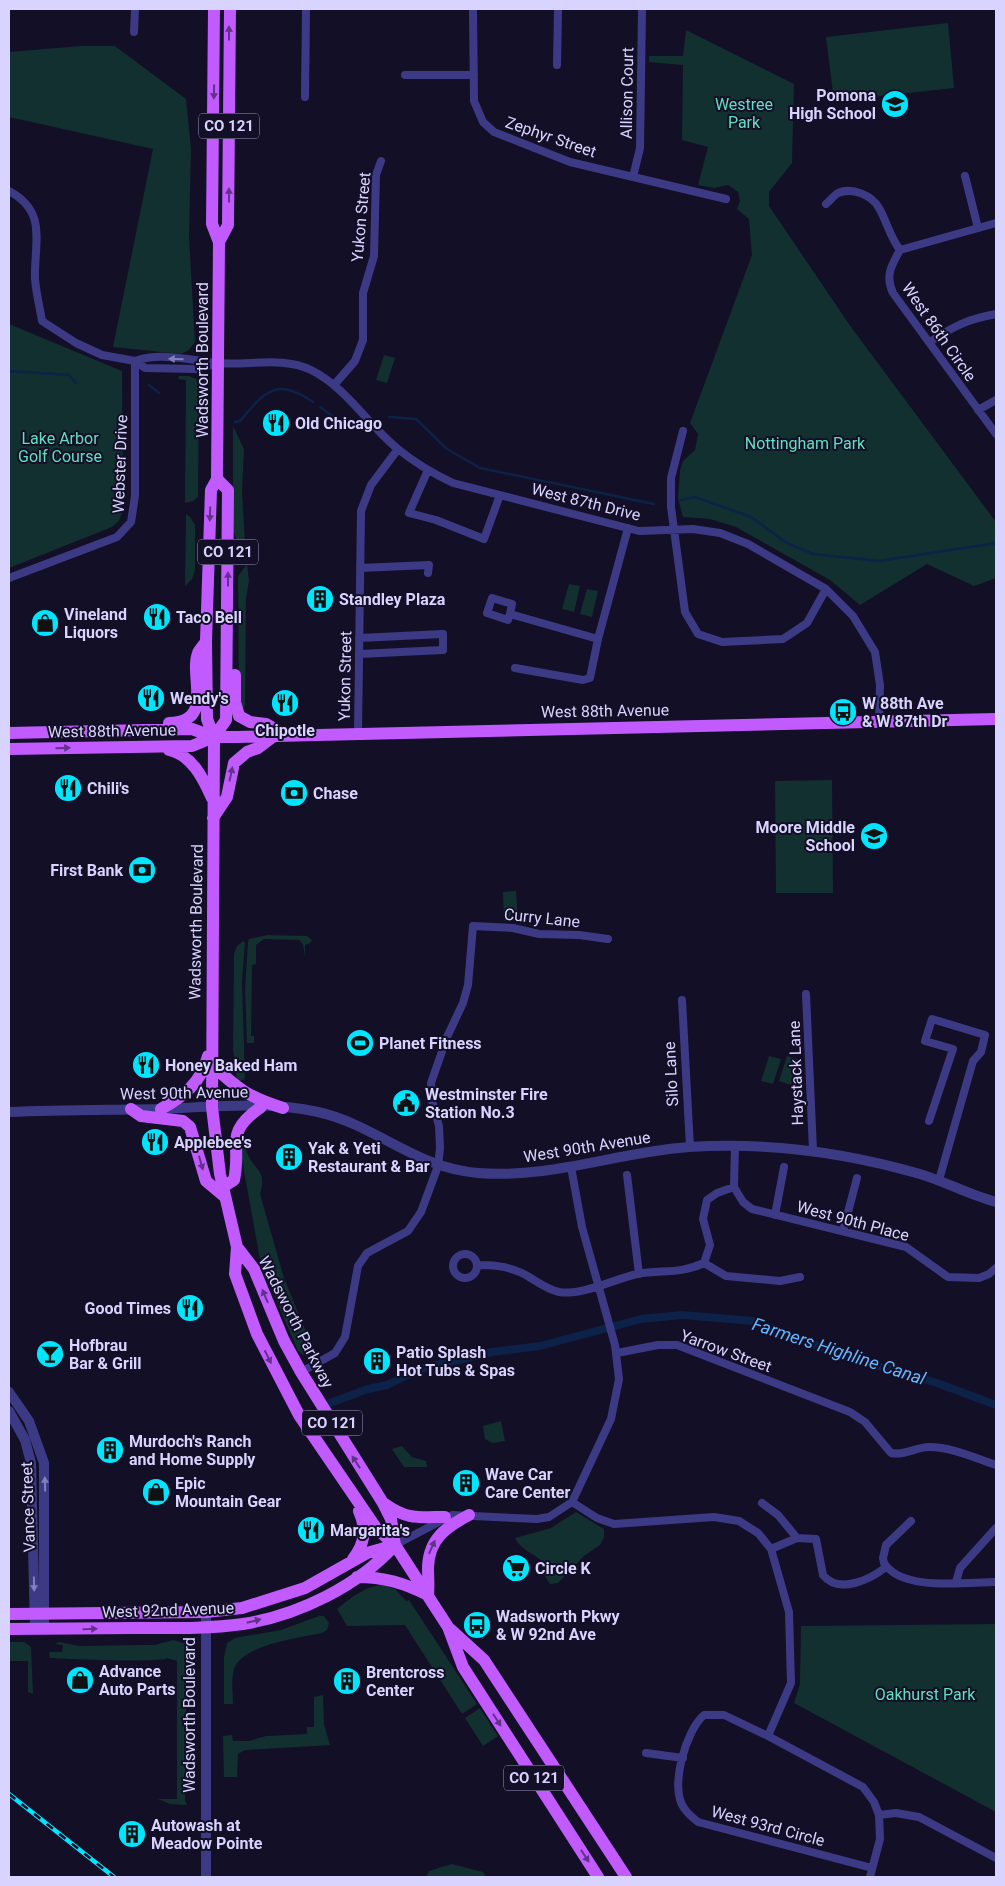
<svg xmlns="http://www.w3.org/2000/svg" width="1005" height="1886" font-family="Roboto,sans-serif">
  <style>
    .green { fill: #12302f }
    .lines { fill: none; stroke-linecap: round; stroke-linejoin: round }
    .stream { stroke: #0c2248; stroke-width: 2.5 }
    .canal { stroke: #0c2248; stroke-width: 8 }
    .minor { stroke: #3d3a85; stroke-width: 8 }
    .tertiary { stroke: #3d3a85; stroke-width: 10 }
    .primary { stroke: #c25bff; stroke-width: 12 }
    .rail-casing { stroke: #00e5ff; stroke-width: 4.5 }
    .rail { stroke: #130f26; stroke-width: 2.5; stroke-dasharray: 8; stroke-linecap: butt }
    .oneway { fill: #623188 }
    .oneway2 { fill: #837fbc }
    .labels { text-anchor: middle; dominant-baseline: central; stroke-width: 4; stroke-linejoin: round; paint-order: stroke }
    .shield { fill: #130f26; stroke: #9e99be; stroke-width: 1 }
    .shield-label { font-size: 15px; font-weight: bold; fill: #d9d4ff }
    .street-label { font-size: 16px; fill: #d9d4ff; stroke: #130f26 }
    .poi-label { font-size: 16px; font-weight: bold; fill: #d9d4ff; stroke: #130f26; text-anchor: start }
    .park-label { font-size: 16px; fill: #5fe0c0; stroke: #130f26 }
    .water-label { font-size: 18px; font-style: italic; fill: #62b6ff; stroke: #130f26 }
  </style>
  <rect width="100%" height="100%" fill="#130f26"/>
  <path class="green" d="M948 23 954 88 834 101 826 37Z
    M686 30 794 84 792 163 769 192V206L851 327 996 522V578L974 586 927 564 860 605 830 580 736 527 710 519 683 517 678 498 680 471 683 461 695 450 698 434 690 423 752 255 749 219 737 209 740 201 738 192 728 185 714 188 698 185 708 147 682 140 683 65 649 62V56H683Z
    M81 46H115L186 99 191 149 189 237 195 342 189 350 181 354 113 347 153 149 9 117V52Z
    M9 324 122 371 123 510 119 521 112 527 9 568Z
    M384 355 395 358 387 383 376 380Z
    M179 376H189L196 379 199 385 198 497 193 501 185 503 186 380 178 379Z
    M233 426 244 449 242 491 245 544 237 540 233 531Z
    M186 514 190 517 195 525V570L192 579 185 586Z
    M247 564 249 581 246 598 245 706 243 709 239 698 238 576Z
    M569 584 580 586 574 612 562 609Z
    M587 589 598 591 592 617 580 614Z
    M832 780 833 893H776L775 781Z
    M516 891 518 920 504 921 503 892Z
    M267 935 307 936 312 940 310 943 305 945V957L303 944 299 940 264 939 256 945V964L252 965 251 1036H254V1043H247L245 990 248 942 249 939Z
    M243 941 245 943 242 980 245 1079 237 1082 233 1049 234 954 237 946Z
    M769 1056 781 1059 773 1084 761 1081Z
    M787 1056 799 1060 791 1085 779 1081Z
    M244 1132C245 1139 245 1149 248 1155 256 1172 267 1170 260 1194L284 1278 313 1349 303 1355 298 1351 261 1265 239 1143Z
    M501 1421 505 1441 493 1443 485 1439 483 1426Z
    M402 1446 412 1457 426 1461 427 1467H404L392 1449Z
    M576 1512 604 1529V1537L600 1545 584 1556 558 1583 550 1584 543 1573 549 1569C541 1555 521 1552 515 1538L551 1528Z
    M382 1585 395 1589 406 1601 409 1600 477 1704 462 1714 405 1625 347 1626 337 1609C349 1599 365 1586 382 1585Z
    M319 1616H324L329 1623 327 1630 322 1633C300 1638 243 1644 234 1669 231 1679 233 1693 233 1704H224V1657L227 1643 235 1638 281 1630Z
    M996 1624V1812L794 1703 800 1684 801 1626Z
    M173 1640 186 1644 190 1656 186 1687 185 1800 187 1805 170 1804 158 1799H177V1661L167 1658C161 1663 65 1659 50 1658L49 1652H62L63 1645 55 1644 59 1642 80 1646 139 1645H155Z
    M9 1642H24L31 1647 33 1694 28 1692V1661H9Z
    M323 1695 324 1724 330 1745 245 1750 238 1754 237 1777H224L223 1736 232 1735 233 1741H249L266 1736 307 1734V1727H314V1697Z
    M480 1708 498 1736 483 1746 465 1718Z
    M452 1864 483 1872 486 1877H426L429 1871Z"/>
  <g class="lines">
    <path class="stream" d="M9 371 69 375 76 383
      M149 385 159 393
      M320 407 338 420 354 425
      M389 417 416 419 447 449 480 468 654 504
      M235 422 240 421C265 391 277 377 313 402
      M681 500 695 497 751 517 787 543 813 554 879 561 996 543"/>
    <path class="canal" d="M330 1403 368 1389 387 1385 420 1369 492 1352 540 1346 641 1319 682 1315 753 1321 847 1357 937 1383 996 1405"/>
    <path class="minor" d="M473 9 474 101 483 122 494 132 570 162 726 199
      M134 32 135 9
      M557 65 558 9
      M405 75H474
      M305 97 306 9
      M965 176 978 228
      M633 177 640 148 642 9
      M9 191C48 212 34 242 35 279 36 293 40 308 42 321L76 343 102 355 135 361 145 368 197 369 215 364
      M826 204C830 201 834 195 838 193 852 187 872 195 879 208 887 222 890 237 900 250
      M996 223 900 250C891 266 885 276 893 293L996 434
      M930 342C954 326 968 319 996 314
      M135 361C160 352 191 360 217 363 248 366 283 356 311 370 347 388 368 425 398 449 415 463 434 474 453 483L639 531 693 529 720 533 748 544 826 589 853 616 875 652 880 685 879 722
      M334 385 355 361 363 340V293L374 256 376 175 381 161
      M978 410 996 400
      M683 431 671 478V507L685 612 698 634 722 642 783 639 807 623 826 589
      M428 470 409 513 436 520 484 539 500 495
      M360 568 429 565 428 573
      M9 578 117 537 131 522 135 496V361
      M510 614 512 604 492 598 487 613 508 620 510 614 598 639
      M359 654 443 650V634L359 638
      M515 668 583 680 590 678 598 639 628 528
      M358 734 361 511 371 485 398 449
      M806 994 813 1150
      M682 1000 690 1147
      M929 1121 953 1049 925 1041 932 1019 985 1035 981 1052 973 1061 939 1180
      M571 1167 582 1227 615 1345 619 1379 611 1419 572 1502
      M627 1175 639 1274
      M734 1187 743 1202 752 1209 906 1247 948 1277 979 1278 989 1274 996 1268
      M734 1187 735 1145
      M775 1215 784 1167
      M843 1231 857 1178
      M453 1266a12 12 0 1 1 24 0a12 12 0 1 1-24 0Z
      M704 1263 710 1245 703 1219 707 1200 717 1193 734 1187
      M477 1265C493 1265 507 1266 522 1273 534 1279 545 1289 559 1292 581 1296 615 1279 637 1274 661 1269 678 1275 704 1263L726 1276 780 1281 800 1277
      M617 1353 658 1345H677L850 1412 865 1422 891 1453C904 1456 916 1447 929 1447 952 1447 975 1458 996 1465
      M301 1372 335 1353 345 1337 358 1266 367 1253 408 1231 421 1212 438 1166 440 1148 439 1126 432 1101 431 1083 447 1037 463 1003 468 985 473 926 513 928 539 934 579 935 608 939
      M572 1502 597 1518 614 1524 714 1517 739 1521 758 1533 771 1549 789 1612 791 1683 768 1736
      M762 1503 778 1515 797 1538
      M911 1521 886 1545 883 1558 884 1563C902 1592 966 1582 996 1582
      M395 1545 452 1515 537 1519 549 1517 572 1502
      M771 1549 797 1538 816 1539 823 1575C839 1595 871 1579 886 1567
      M956 1582 960 1568 996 1528
      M646 1753 683 1758
      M879 1815 896 1813 919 1817 996 1858
      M870 1877 880 1839 879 1815 874 1802 863 1787 768 1736 724 1715H704C686 1730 669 1788 684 1808 687 1813 693 1818 698 1822L872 1868"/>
    <path class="tertiary" d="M9 1112C60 1110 110 1110 161 1109 212 1107 268 1101 318 1112 376 1125 415 1168 478 1173 550 1179 618 1152 689 1147 768 1142 844 1152 920 1174 946 1182 970 1195 996 1202
      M9 1392 29 1421 44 1463V1629
      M9 1411 25 1440 31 1463 35 1629
      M206 1612V1877"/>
    <path class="primary" d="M214 9 212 224 219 242 217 479 211 490 206 641 207 719 214 737 212 1107 220 1174 237 1247 235 1274 257 1334 299 1415 376 1528 395 1545 448 1627 463 1667 598 1877
      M219 242 228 225 230 9
      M235 675V702L239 716 250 722 266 724 285 735
      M169 723C215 722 189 677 198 653 199 650 203 646 205 643
      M9 733 192 729 214 737H237L996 719
      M214 737 226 720 228 490 217 479
      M9 749 192 746 214 737
      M169 750C192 755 203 778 212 798
      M213 818 227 797 234 763 247 752 258 748 274 736
      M211 1064C238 1089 248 1097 283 1108
      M131 1109 141 1116 183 1121 190 1127 206 1181 225 1197
      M161 1109C184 1096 201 1083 208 1056
      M223 1187 234 1180C242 1144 223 1133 261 1107
      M237 1247 254 1269 284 1341 301 1372 383 1503 391 1519 395 1545
      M385 1504C407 1520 419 1517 445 1517
      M353 1559C365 1544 367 1529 359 1511
      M357 1577C384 1577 404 1583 428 1595
      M428 1595C429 1585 428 1577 428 1567 429 1539 446 1527 469 1515
      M9 1614 206 1612 242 1608 305 1588 367 1553 395 1545
      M9 1629C50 1629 92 1628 134 1628 170 1628 207 1629 243 1624 299 1615 358 1586 395 1545
      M450 1629 484 1660 626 1877"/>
    <defs>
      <path id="rail" d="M9 1794 114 1877"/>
    </defs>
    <use href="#rail" class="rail-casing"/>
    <use href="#rail" class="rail"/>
  </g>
  <defs><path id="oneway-solid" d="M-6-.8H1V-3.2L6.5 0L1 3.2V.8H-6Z" transform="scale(1.25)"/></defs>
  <g class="oneway">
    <use href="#oneway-solid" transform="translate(229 33) rotate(-90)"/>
    <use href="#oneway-solid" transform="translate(214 92) rotate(91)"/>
    <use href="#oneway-solid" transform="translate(229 195) rotate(-90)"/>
    <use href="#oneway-solid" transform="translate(210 514) rotate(92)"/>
    <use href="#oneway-solid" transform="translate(228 579) rotate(-90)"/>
    <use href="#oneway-solid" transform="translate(63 748) rotate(-1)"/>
    <use href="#oneway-solid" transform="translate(231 774) rotate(-78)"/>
    <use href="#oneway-solid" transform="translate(201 1163) rotate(74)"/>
    <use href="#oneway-solid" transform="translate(265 1296) rotate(-113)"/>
    <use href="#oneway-solid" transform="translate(268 1357) rotate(64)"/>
    <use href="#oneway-solid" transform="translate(356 1462) rotate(-123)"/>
    <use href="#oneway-solid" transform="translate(432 1547) rotate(-66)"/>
    <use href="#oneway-solid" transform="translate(254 1621) rotate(-14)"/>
    <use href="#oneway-solid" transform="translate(90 1629) rotate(-1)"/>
    <use href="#oneway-solid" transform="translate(497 1720) rotate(57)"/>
    <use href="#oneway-solid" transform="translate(585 1856) rotate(57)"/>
  </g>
  <g class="oneway2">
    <use href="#oneway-solid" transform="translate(176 359) rotate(-179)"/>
    <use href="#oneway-solid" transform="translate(45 1484) rotate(-91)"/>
    <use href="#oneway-solid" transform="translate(34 1584) rotate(89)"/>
  </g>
  <defs>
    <symbol id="school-disc" viewBox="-11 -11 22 22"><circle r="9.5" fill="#00e5ff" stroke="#130f26"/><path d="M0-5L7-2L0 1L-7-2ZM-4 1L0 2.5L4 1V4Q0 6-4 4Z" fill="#111"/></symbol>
    <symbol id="restaurant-disc" viewBox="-11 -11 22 22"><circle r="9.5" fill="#00e5ff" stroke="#130f26"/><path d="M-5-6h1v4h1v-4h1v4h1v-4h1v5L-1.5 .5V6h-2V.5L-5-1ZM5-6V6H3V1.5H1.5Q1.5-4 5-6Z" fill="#111"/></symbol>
    <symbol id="building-disc" viewBox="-11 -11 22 22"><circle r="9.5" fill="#00e5ff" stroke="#130f26"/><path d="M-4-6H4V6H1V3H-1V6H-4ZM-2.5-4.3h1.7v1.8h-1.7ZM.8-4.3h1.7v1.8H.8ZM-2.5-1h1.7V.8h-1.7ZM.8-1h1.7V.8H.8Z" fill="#111"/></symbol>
    <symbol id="shop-disc" viewBox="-11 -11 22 22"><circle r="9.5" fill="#00e5ff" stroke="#130f26"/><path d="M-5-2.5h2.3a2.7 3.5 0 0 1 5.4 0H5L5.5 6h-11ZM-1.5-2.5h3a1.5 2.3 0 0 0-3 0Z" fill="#111"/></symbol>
    <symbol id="bus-disc" viewBox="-11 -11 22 22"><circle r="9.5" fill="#00e5ff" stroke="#130f26"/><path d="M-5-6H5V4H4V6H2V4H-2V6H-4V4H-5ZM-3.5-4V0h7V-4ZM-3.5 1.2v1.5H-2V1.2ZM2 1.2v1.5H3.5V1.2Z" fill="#111"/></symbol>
    <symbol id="bank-disc" viewBox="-11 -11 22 22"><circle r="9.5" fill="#00e5ff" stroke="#130f26"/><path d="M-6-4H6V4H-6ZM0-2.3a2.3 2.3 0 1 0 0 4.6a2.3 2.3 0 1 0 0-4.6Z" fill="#111"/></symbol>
    <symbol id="stadium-disc" viewBox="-11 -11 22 22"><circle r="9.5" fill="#00e5ff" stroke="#130f26"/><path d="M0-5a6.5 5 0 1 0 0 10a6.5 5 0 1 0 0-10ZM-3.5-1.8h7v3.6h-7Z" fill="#111"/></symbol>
    <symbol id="civic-disc" viewBox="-11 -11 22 22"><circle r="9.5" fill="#00e5ff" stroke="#130f26"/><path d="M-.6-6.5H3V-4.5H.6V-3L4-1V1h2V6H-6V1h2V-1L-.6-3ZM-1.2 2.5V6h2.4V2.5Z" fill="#111"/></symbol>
    <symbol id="bar-disc" viewBox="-11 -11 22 22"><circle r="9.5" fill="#00e5ff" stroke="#130f26"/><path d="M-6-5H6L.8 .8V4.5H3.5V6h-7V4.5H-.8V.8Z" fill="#111"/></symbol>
    <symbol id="supermarket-disc" viewBox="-11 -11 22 22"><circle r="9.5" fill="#00e5ff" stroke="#130f26"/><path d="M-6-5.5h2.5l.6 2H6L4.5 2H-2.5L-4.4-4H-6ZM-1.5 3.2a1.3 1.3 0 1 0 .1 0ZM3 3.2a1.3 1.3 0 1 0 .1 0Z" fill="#111"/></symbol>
  </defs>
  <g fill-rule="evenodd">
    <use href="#school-disc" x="879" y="88" width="32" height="32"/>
    <use href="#restaurant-disc" x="260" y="407" width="32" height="32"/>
    <use href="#building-disc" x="304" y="583" width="32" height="32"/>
    <use href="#restaurant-disc" x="141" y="601" width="32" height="32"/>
    <use href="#shop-disc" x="29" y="607" width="32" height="32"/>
    <use href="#restaurant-disc" x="135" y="682" width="32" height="32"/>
    <use href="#restaurant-disc" x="269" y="687" width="32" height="32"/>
    <use href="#bus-disc" x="827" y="696" width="32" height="32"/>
    <use href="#restaurant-disc" x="52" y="772" width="32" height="32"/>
    <use href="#bank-disc" x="278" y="777" width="32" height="32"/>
    <use href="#school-disc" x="858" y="820" width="32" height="32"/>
    <use href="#bank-disc" x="126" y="854" width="32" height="32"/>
    <use href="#stadium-disc" x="344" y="1027" width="32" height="32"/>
    <use href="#restaurant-disc" x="130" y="1049" width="32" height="32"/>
    <use href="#civic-disc" x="390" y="1087" width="32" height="32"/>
    <use href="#restaurant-disc" x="139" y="1126" width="32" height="32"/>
    <use href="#building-disc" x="273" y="1141" width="32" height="32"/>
    <use href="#restaurant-disc" x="174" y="1292" width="32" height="32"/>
    <use href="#bar-disc" x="34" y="1338" width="32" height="32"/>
    <use href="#building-disc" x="361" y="1345" width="32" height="32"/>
    <use href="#building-disc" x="94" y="1434" width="32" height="32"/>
    <use href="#building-disc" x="450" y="1467" width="32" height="32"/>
    <use href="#shop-disc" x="140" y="1476" width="32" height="32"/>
    <use href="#restaurant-disc" x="295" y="1514" width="32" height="32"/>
    <use href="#supermarket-disc" x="500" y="1552" width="32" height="32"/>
    <use href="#bus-disc" x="461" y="1609" width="32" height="32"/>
    <use href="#shop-disc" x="64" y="1664" width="32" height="32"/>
    <use href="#building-disc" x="331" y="1665" width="32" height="32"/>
    <use href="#building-disc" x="116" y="1818" width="32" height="32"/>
  </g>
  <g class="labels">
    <g class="shield">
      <rect x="199" y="113.5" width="60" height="25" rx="4"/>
      <rect x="198" y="539.5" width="60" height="25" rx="4"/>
      <rect x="302" y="1410.5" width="60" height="25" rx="4"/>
      <rect x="504" y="1765.5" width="60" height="25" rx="4"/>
    </g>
    <g class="shield-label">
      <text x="229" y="126">CO 121</text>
      <text x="228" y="552">CO 121</text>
      <text x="332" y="1423">CO 121</text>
      <text x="534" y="1778">CO 121</text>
    </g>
    <g class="street-label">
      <text transform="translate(627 93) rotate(-89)">Allison Court</text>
      <text transform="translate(551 137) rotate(19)">Zephyr Street</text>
      <text transform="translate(361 217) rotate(-85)">Yukon Street</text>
      <text transform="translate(939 332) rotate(55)">West 86th Circle</text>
      <text transform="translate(202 360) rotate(-90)">Wadsworth Boulevard</text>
      <text transform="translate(120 464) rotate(-88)">Webster Drive</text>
      <text transform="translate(586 502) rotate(14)">West 87th Drive</text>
      <text transform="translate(345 676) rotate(-89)">Yukon Street</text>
      <text transform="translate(605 711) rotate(-1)">West 88th Avenue</text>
      <text transform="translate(112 731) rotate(-1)">West 88th Avenue</text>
      <text transform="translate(542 918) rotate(6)">Curry Lane</text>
      <text transform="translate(196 922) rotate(-89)">Wadsworth Boulevard</text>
      <text transform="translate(796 1073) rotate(-92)">Haystack Lane</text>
      <text transform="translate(671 1074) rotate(-93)">Silo Lane</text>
      <text transform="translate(184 1093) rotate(-1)">West 90th Avenue</text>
      <text transform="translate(587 1147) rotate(-9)">West 90th Avenue</text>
      <text transform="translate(853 1221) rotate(15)">West 90th Place</text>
      <text transform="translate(296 1322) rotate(63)">Wadsworth Parkway</text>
      <text transform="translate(726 1351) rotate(20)">Yarrow Street</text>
      <text transform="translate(28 1507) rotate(-92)">Vance Street</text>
      <text transform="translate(168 1610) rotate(-2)">West 92nd Avenue</text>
      <text transform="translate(189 1715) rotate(-90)">Wadsworth Boulevard</text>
      <text transform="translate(768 1826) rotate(15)">West 93rd Circle</text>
    </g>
    <g class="poi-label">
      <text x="876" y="95" text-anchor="end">Pomona<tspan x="876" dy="18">High School</tspan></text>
      <text x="295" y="423">Old Chicago</text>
      <text x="339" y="599">Standley Plaza</text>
      <text x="64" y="614">Vineland<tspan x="64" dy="18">Liquors</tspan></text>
      <text x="176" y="617">Taco Bell</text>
      <text x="170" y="698">Wendy's</text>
      <text x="862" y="703">W 88th Ave<tspan x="862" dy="18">&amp; W 87th Dr</tspan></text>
      <text x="285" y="730" text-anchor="middle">Chipotle</text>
      <text x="87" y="788">Chili's</text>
      <text x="313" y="793">Chase</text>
      <text x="855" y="827" text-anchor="end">Moore Middle<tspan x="855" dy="18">School</tspan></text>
      <text x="123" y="870" text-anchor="end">First Bank</text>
      <text x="379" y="1043">Planet Fitness</text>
      <text x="165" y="1065">Honey Baked Ham</text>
      <text x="425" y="1094">Westminster Fire<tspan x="425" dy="18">Station No.3</tspan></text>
      <text x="174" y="1142">Applebee's</text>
      <text x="308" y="1148">Yak &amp; Yeti<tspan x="308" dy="18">Restaurant &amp; Bar</tspan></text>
      <text x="171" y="1308" text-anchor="end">Good Times</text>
      <text x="69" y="1345">Hofbrau<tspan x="69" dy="18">Bar &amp; Grill</tspan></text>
      <text x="396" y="1352">Patio Splash<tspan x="396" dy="18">Hot Tubs &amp; Spas</tspan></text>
      <text x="129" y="1441">Murdoch's Ranch<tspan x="129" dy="18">and Home Supply</tspan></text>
      <text x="485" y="1474">Wave Car<tspan x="485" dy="18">Care Center</tspan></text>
      <text x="175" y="1483">Epic<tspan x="175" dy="18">Mountain Gear</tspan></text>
      <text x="330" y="1530">Margarita's</text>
      <text x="535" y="1568">Circle K</text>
      <text x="496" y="1616">Wadsworth Pkwy<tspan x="496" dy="18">&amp; W 92nd Ave</tspan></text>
      <text x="99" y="1671">Advance<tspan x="99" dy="18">Auto Parts</tspan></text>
      <text x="366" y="1672">Brentcross<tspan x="366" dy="18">Center</tspan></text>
      <text x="151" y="1825">Autowash at<tspan x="151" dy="18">Meadow Pointe</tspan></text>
    </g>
    <g class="park-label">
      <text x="744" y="104">Westree<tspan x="744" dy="18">Park</tspan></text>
      <text x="60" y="438">Lake Arbor<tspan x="60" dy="18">Golf Course</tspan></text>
      <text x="805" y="443">Nottingham Park</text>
      <text x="925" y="1694">Oakhurst Park</text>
    </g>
    <g class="water-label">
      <text transform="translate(839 1351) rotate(18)">Farmers Highline Canal</text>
    </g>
  </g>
  <rect width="1005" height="1886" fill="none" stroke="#d9d4ff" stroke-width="20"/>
</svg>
